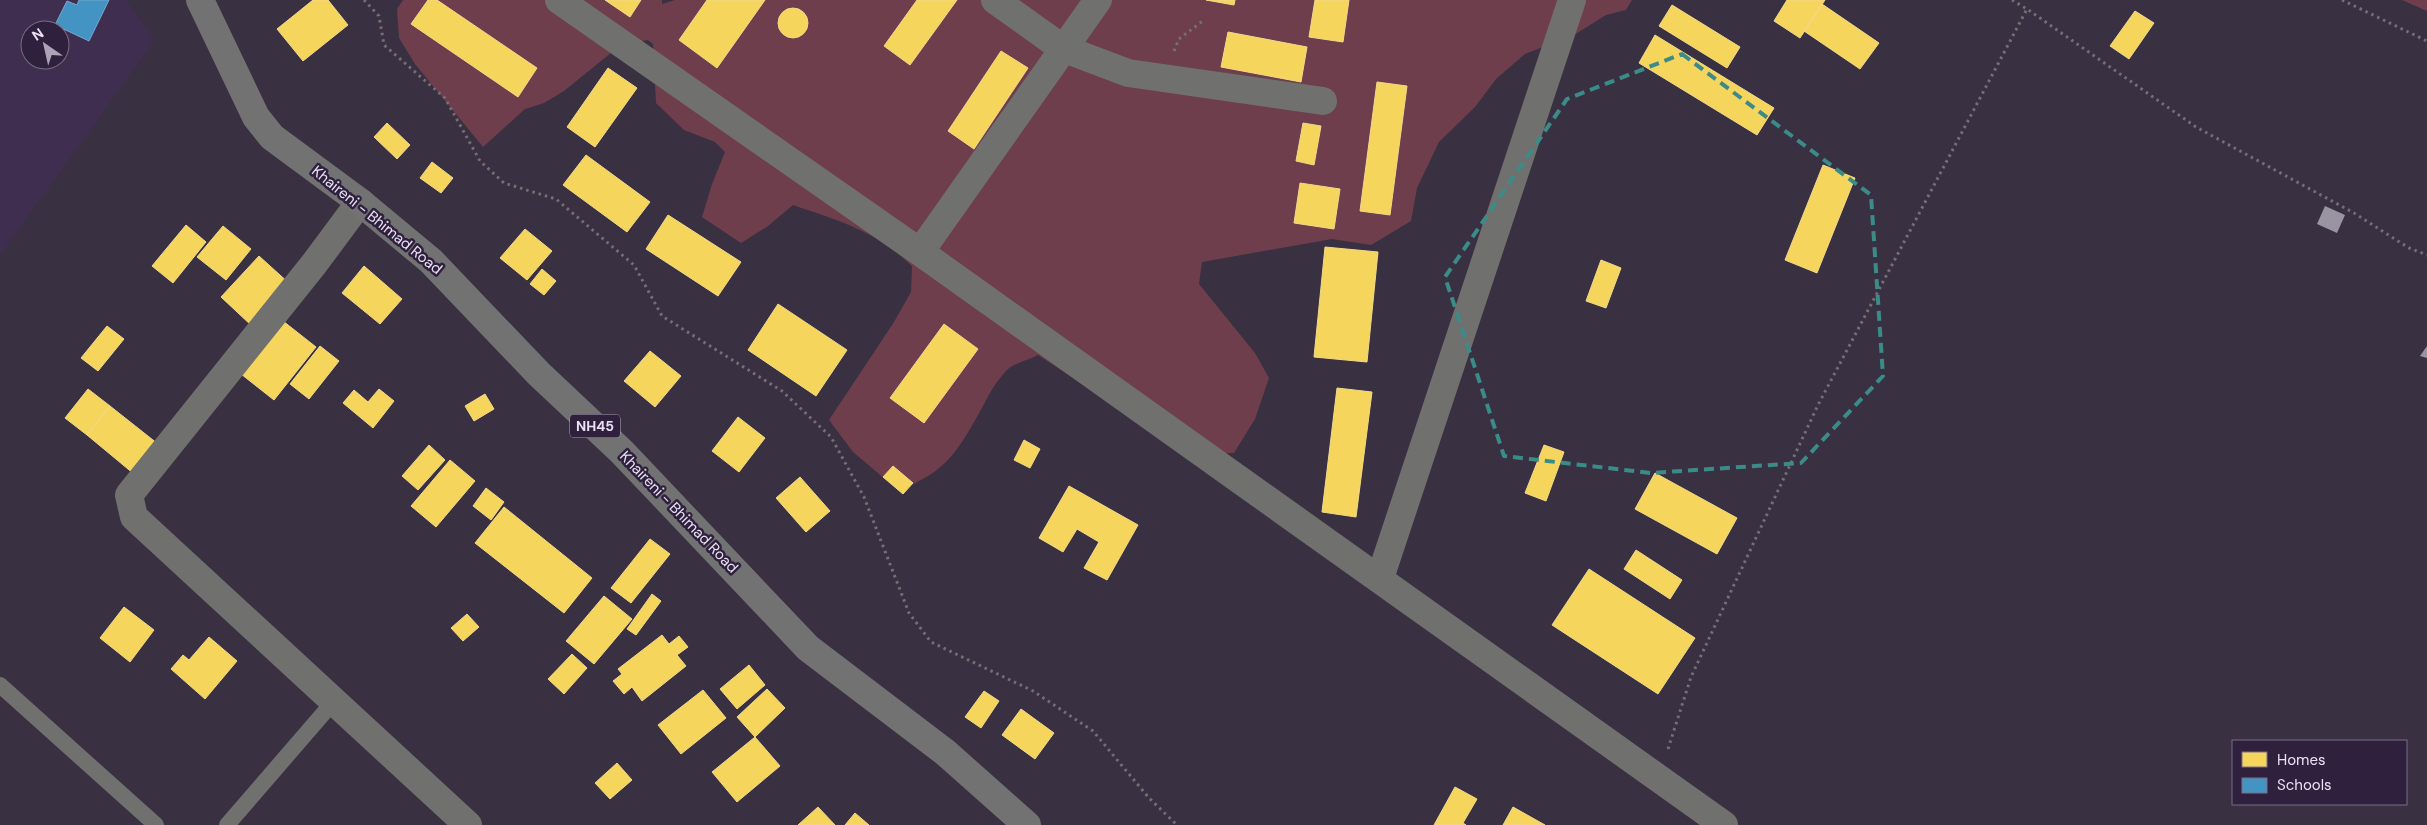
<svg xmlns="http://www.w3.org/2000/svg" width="2427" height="825" font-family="'DM Sans',sans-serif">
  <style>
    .built { fill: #3f2e50; fill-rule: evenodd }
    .green { fill: #6f3e4c }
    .homes { fill: #f6d55c; stroke: #f2d98a }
    .schools { fill: #4393c3; stroke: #75aad2 }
    .building { fill: #9894a2 }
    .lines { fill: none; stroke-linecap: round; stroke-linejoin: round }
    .path { stroke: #727073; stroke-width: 3; stroke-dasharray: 2.5 4; stroke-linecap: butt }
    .service { stroke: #70716f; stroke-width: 16 }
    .minor { stroke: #70716f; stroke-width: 28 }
    .primary { stroke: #737273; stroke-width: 28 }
    .marked { fill: none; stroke: #3b8b89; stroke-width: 4; stroke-dasharray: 10 6; stroke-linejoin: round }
    .labels { text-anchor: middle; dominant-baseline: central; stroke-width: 5; stroke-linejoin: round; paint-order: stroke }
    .shield { fill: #2f213d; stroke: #b2a7bd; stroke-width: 1 }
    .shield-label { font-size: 14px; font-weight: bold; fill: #eae1f4 }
    .street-label { font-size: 15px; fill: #eae1f4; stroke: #2f213d }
  </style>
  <rect width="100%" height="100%" fill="#393142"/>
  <path class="built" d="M0 0H126L155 40 0 255ZM30 30H60V60H30Z"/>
  <path class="green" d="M403 0H662V4L675 0H1632L1626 10 1606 15 1574 35 1525 54 1496 79 1475 107 1439 142 1417 188 1411 221 1371 245 1332 239 1202 262 1199 284 1255 353 1269 378 1255 419 1234 453 1189 454 1038 355C1029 360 1014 363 1007 370 997 380 989 394 983 406 959 449 947 473 898 490L853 452 829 420 894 322 911 292 912 266C876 231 840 221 793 205L768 226 741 243 702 217 712 184 725 152 715 142 684 130 656 103 653 44 648 40 622 44 564 91 544 103 525 109 483 147 415 64 399 38 397 9Z
    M2402 0H2427V11Z"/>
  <path class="homes" d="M313 0H328L348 25 303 61 277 29Z
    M428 0H437L537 68 518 97 411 24Z
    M605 0H641L630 17Z
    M707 0H765L717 68 679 40Z
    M917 0H957L910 65 884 46Z
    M1206 0H1235L1234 5Z
    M1315 0H1349L1343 42 1309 37Z
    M1787 0H1825L1800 38 1774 21Z
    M1822 4 1879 43 1860 69 1804 31Z
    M1672 5 1740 47 1727 68 1659 26Z
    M778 23a15 15 0 1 1 30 0a15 15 0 1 1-30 0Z
    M2135 11 2154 23 2129 59 2110 46Z
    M1228 32 1307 47 1301 82 1221 67Z
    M1655 35 1774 108 1757 135 1639 63Z
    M1001 51 1028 68 974 149 948 131Z
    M608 68 637 88 595 147 567 127Z
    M1377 82 1407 86 1390 215 1360 211Z
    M387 123 410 145 397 159 374 137Z
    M1303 123 1321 126 1314 165 1296 161Z
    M586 155 650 202 627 232 563 185Z
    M432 162 453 178 441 193 420 178Z
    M1823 165 1855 178 1817 273 1785 260Z
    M1300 183 1340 189 1334 229 1294 223Z
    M668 215 741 262 718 296 646 249Z
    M186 225 206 242 173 283 152 266Z
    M223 226 251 249 226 280 197 257Z
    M525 229 552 251 527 280 500 258Z
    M1325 247 1378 252 1367 362 1314 357Z
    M259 256 291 285 252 326 221 297Z
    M1601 260 1621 268 1606 308 1586 301Z
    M364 266 402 299 380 324 342 293Z
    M542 269 556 281 544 295 530 284Z
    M778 304 847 350 816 396 748 350Z
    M283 321 316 347 274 400 241 374Z
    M944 324 978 349 924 423 890 398Z
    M107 326 124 339 98 371 81 358Z
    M320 346 339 361 309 399 290 384Z
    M650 351 681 376 655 407 624 381Z
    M1337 388 1372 392 1356 517 1322 512Z
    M88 389 110 406 87 435 65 418Z
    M379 389 394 401 373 428 343 403 354 390 368 402Z
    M485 394 494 409 474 421 465 406Z
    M110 406 158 444 134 474 87 435Z
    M738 417 765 438 739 472 712 451Z
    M1024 440 1040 449 1030 468 1014 460Z
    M429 445 445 460 418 490 402 476Z
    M1544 445 1564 452 1546 501 1525 493Z
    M450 460 475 481 436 527 411 506Z
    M893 466 913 483 903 494 883 477Z
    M1655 473 1737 518 1717 554 1635 509Z
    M800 477 830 511 806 532 776 498Z
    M1069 486 1138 525 1107 580 1084 568 1099 542 1077 529 1063 552 1039 538Z
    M486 488 504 502 491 520 473 506Z
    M504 507 592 578 564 613 475 543Z
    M650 539 670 554 631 603 611 588Z
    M1636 550 1682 580 1670 599 1624 569Z
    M1589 569 1695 638 1658 694 1552 625Z
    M652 594 661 601 636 635 627 629Z
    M604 596 632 619 594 664 566 641Z
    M124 607 154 630 130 662 100 638Z
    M467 614 479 627 463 641 451 628Z
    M662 635 669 644 679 636 688 647 677 655 686 666 642 701 632 687 624 694 613 681 622 674 618 669Z
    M209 637 237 661 205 699 171 669 183 655 189 660Z
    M572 654 587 668 564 694 548 679Z
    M749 665 765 685 737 709 720 689Z
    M767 689 785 708 755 737 737 717Z
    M703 690 726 718 681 754 658 725Z
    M984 691 999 701 981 728 965 717Z
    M1021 709 1054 733 1035 759 1002 735Z
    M755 737 780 766 737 802 712 772Z
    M617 763 632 780 610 799 595 783Z
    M1455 787 1477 799 1463 823 1466 825H1434Z
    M818 807 835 825H798Z
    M1513 807 1545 825H1503Z
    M855 813 869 825H845Z"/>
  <path class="schools" d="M79 0H109L89 41 55 25 67 1 77 5Z"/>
  <path class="building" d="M2325 206 2345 215 2337 233 2317 224Z
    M2427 346V358L2420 356Z"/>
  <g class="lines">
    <path class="path" d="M364 0 379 16 384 45 445 98 480 161 504 183 556 199 634 265 662 316 782 391 831 437 864 497 909 613 931 642 1033 691 1093 731 1149 798 1177 825
      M2012 0 2027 9 2196 127 2354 213 2409 248 2427 255
      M2342 0 2427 41
      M1174 51 1179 39 1204 20
      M1668 749 1691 677 1818 405 2027 9"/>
    <path class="service" d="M0 685 156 825
      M227 825 335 700"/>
    <path class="minor" d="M559 0 920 252 1724 825
      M995 0 1062 48 1128 73 1323 101
      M360 202 314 264 129 495 134 517 468 825
      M920 252 1098 0
      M1380 578 1572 0"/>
    <path class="primary" d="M200 0 256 117 272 137 360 202 431 261 539 374 622 452 808 648 946 753 1027 825"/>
  </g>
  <path class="marked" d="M1682 54 1871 195 1883 376 1801 463 1651 473 1504 456 1445 277 1567 99Z"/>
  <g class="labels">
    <rect class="shield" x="570" y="414.5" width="50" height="23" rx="4"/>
    <g class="shield-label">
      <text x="595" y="426">NH45</text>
    </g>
    <g class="street-label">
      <text transform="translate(377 220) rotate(39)">Khaireni - Bhimad Road</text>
      <text transform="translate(679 512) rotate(46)">Khaireni - Bhimad Road</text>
    </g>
  </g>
  <rect x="2232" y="740" width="175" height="65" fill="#2f213d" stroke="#7a6e86"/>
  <rect x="2242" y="752" width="25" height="15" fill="#f6d55c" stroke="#7a6e86"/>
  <text x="2277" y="765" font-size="15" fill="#eae1f4">Homes</text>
  <rect x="2242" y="778" width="25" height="15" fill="#4393c3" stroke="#7a6e86"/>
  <text x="2277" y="790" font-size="15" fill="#eae1f4">Schools</text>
  <g transform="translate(45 45) rotate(326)"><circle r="24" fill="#2f213d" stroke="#7a6e86"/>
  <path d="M0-4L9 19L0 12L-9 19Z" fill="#aca3b6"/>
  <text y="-8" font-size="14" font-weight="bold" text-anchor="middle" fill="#eae1f4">N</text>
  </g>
</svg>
